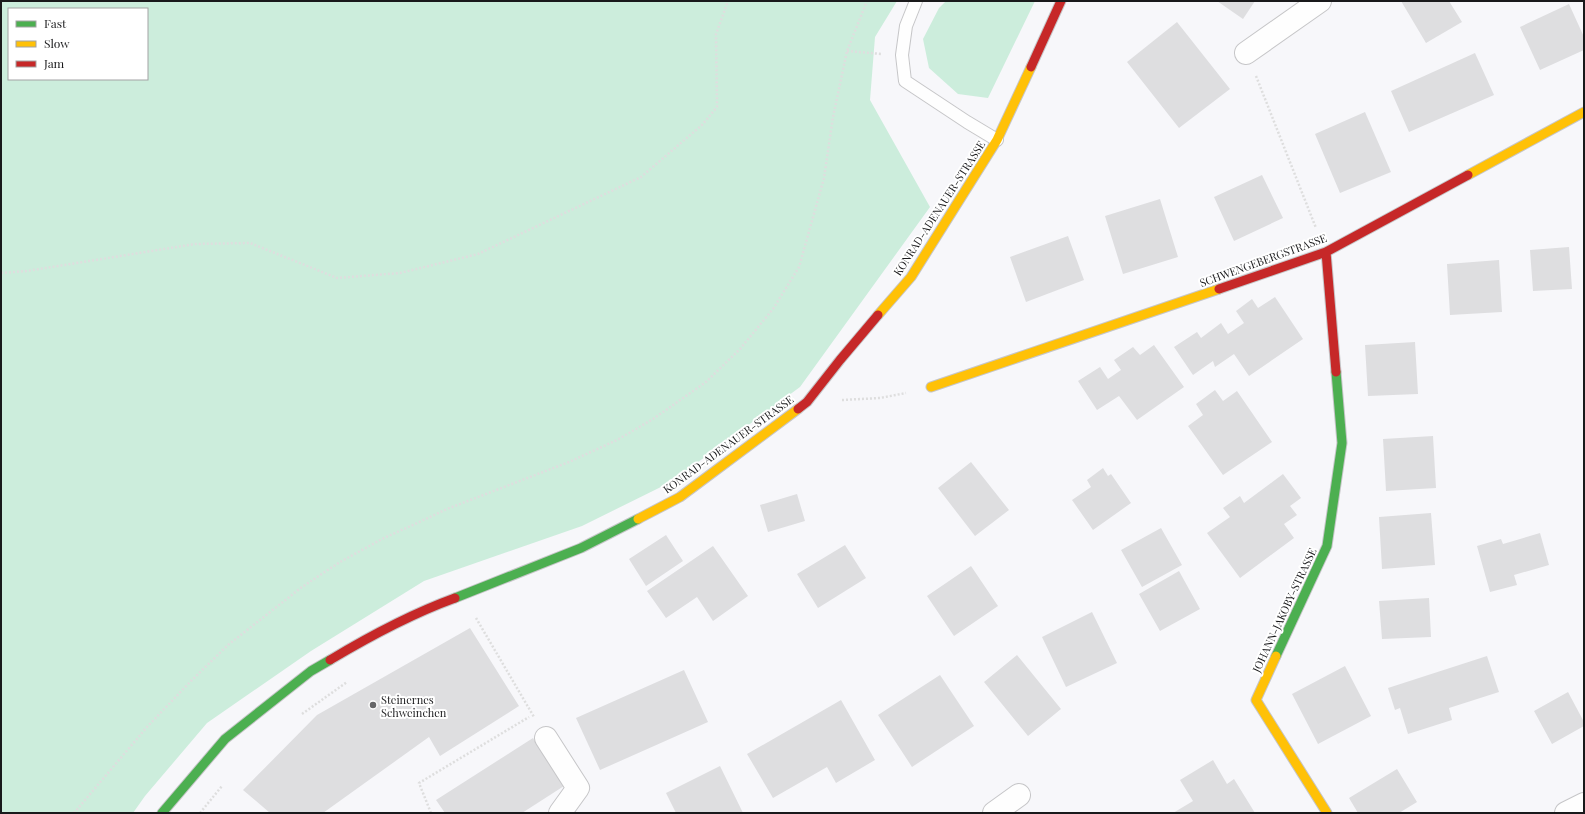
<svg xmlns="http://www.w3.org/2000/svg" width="1585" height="814" font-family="'Playfair Display',serif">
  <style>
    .green { fill: #cceddc; fill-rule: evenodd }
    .building { fill: #dedee0 }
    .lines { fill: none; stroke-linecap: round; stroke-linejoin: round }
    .lane-casing { stroke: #c6c6c8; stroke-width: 14 }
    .street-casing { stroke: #c6c6c8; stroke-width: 24 }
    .fast-casing { stroke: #c6c6c8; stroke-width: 11 }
    .slow-casing { stroke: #c6c6c8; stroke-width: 11 }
    .jam-casing { stroke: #c6c6c8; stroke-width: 11 }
    .path { stroke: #dedede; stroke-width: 2.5; stroke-dasharray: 2 2; stroke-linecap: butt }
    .lane { stroke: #fefefe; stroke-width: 12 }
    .street { stroke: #fefefe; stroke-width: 22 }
    .fast { stroke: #4caf50; stroke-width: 9 }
    .slow { stroke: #ffc107; stroke-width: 9 }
    .jam { stroke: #c62828; stroke-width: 9 }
    .poi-dot { fill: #676769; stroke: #fff; stroke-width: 1.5 }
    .labels { text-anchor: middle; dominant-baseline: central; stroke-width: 4; stroke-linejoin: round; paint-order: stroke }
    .street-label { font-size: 11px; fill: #19191b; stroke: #fff }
    .poi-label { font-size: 11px; fill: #19191b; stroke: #fff; text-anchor: start }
  </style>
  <rect width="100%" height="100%" fill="#f7f7fa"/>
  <path class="green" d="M1 1H897L875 37 870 100 930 207 800 387 671 482 582 526 424 581 311 651 207 723 145 796 133 813H1ZM9 9H147V79H9Z
    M946 1H1035L988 98 958 94 929 68 923 39 939 8Z"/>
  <path class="building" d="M1217 1H1255L1243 19Z
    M1401 1H1449L1462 22 1426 43Z
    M1569 4 1584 37V50L1540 70 1520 27Z
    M1177 22 1230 89 1179 128 1127 62Z
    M1475 53 1494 95 1409 132 1391 91Z
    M1365 112 1391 172 1340 193 1315 134Z
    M1262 175 1283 218 1234 241 1214 197Z
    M1160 199 1178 257 1123 274 1105 216Z
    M1068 236 1084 280 1026 302 1010 257Z
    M1569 247 1572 289 1533 291 1530 250Z
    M1499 260 1502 312 1450 315 1447 264Z
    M1275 297 1303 339 1249 376 1234 354 1215 367 1213 361 1193 375 1174 347 1197 332 1201 338 1221 323 1228 334 1244 323 1236 311 1252 299 1258 308Z
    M1415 342 1418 394 1368 396 1365 345Z
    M1154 345 1184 387 1137 420 1119 396 1097 410 1078 381 1100 367 1108 379 1121 370 1114 360 1133 347 1140 355Z
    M1215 390 1223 401 1237 391 1272 442 1223 475 1188 426 1203 415 1196 404Z
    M1433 436 1436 488 1386 491 1383 439Z
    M971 462 1009 510 975 536 938 488Z
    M1103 468 1108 476 1111 474 1131 503 1093 530 1072 500 1091 487 1087 480Z
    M1283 474 1301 498 1290 506 1297 515 1284 524 1294 538 1240 578 1207 533 1230 517 1223 508 1240 496 1244 503Z
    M797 494 805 521 768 532 760 505Z
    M1431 513 1435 565 1382 569 1379 517Z
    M1161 528 1182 565 1142 587 1121 550Z
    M1540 533 1549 565 1514 575 1517 585 1490 592 1477 546 1501 539 1503 544Z
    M666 535 683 561 646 586 629 559Z
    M845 545 866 578 818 608 797 574Z
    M713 546 748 596 713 621 697 597 666 618 647 591Z
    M971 566 998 606 954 636 927 596Z
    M1179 571 1200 609 1160 631 1139 594Z
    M1429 598 1431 637 1382 639 1379 601Z
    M1092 612 1117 663 1066 687 1042 637Z
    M470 628 519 706 440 756 429 737 323 813H270L243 790 317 715Z
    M1017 655 1061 709 1028 736 984 682Z
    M1487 656 1499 692 1449 708 1452 720 1408 734 1400 708 1395 710 1388 688Z
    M1345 666 1371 716 1318 744 1292 694Z
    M684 670 708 722 600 770 576 718Z
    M940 675 974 726 912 767 878 715Z
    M1568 692 1584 722V726L1552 744 1534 711Z
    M841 700 875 760 836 783 827 767 773 798 747 754Z
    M533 738 564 786 522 813H445L436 800Z
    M1213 760 1227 784 1234 779 1255 813H1173L1193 801 1180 780Z
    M720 766 743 813H676L666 793Z
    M1397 769 1417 802 1399 813H1358L1349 798Z"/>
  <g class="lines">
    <defs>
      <path id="lane" d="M916 1 906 26 902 55 905 81 967 122 997 140"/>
      <path id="street" d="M1246 53 1320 1
        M546 738 578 788 560 813
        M994 813 1019 795
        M1566 813 1584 804"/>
      <path id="fast" d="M455 598 581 548 638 519
        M1276 656 1327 546 1342 443 1336 372
        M162 813 225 739 311 671 330 660"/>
      <path id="slow" d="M1468 175 1584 112
        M878 315 911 277 997 140 1031 67
        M931 387 1219 289
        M638 519 680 497 798 409
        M1276 656 1256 700 1327 813"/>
      <path id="jam" d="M1031 67 1061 1
        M1326 252 1336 372
        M1219 289 1326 252 1468 175
        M798 409 807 402 840 360 878 315
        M330 660C370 636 411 614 455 598"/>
    </defs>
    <use href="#lane" class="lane-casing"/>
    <use href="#street" class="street-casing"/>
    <use href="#fast" class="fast-casing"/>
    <use href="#slow" class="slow-casing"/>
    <use href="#jam" class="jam-casing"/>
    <path class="path" d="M847 51 882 54
      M1256 76 1316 228
      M1 273 27 271 195 244 250 243 337 278 400 273 478 254 641 177 702 125 717 107 716 34 728 1
      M842 400 880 398 906 393
      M476 618 534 717
      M302 714 347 682
      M74 813 147 727 191 681 228 645 302 587 340 562 384 538 415 524 447 509 569 462 617 440 653 419 706 382 740 349 773 309 799 267 824 178 833 117 847 51 867 1
      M200 813 222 786
      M431 813 419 783 529 717"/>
    <use href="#lane" class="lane"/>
    <use href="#street" class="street"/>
    <use href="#fast" class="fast"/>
    <use href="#slow" class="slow"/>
    <use href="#jam" class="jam"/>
  </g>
  <circle class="poi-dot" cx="373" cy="705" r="4"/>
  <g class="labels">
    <g class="street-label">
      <text transform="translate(939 208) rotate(-57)">KONRAD-ADENAUER-STRASSE</text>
      <text transform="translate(1263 260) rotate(-20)">SCHWENGEBERGSTRASSE</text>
      <text transform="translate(728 444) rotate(-36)">KONRAD-ADENAUER-STRASSE</text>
      <text transform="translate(1284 610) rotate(-65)">JOHANN-JAKOBY-STRASSE</text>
    </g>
    <g class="poi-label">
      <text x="381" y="699">Steinernes<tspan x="381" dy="13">Schweinchen</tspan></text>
    </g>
  </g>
  <rect width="1585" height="814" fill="none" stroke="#19191b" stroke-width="4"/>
  <rect x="8" y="8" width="140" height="72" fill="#ffffff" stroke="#a3a3a4"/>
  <rect x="16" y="21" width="20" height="6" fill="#4caf50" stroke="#a3a3a4"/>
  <text x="44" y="28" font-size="12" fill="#19191b">Fast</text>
  <rect x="16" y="41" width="20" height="6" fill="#ffc107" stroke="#a3a3a4"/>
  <text x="44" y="48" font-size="12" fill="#19191b">Slow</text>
  <rect x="16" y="61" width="20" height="6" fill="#c62828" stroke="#a3a3a4"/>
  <text x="44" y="68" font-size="12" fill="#19191b">Jam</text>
</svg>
